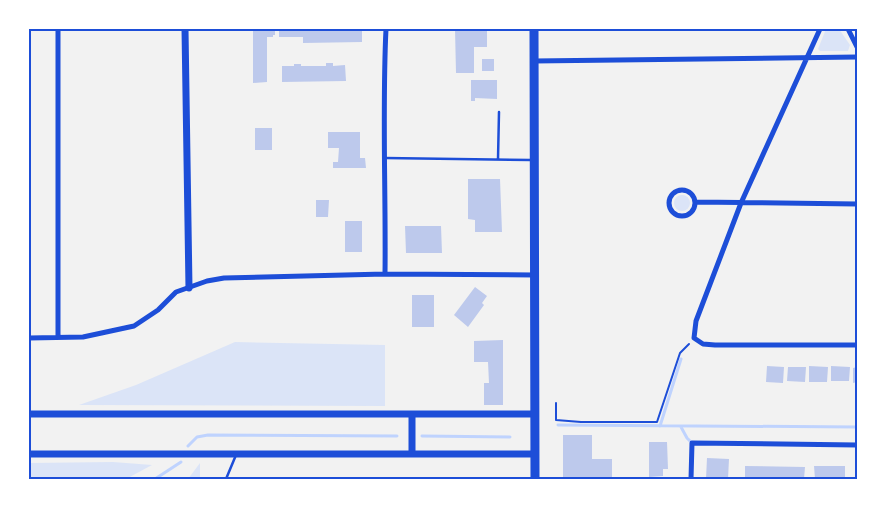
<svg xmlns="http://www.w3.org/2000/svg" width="886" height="508" font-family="'Golos Text',sans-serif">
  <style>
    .green { fill: #dbe4f7 }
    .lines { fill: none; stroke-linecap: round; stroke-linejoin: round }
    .stream { stroke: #bfd3fe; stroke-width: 3 }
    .building { fill: #bdc9ec }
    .path { stroke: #1d4ed8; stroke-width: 2 }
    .service { stroke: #1d4ed8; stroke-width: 2.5 }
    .minor { stroke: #1d4ed8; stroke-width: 5 }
    .tertiary { stroke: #1d4ed8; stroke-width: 7 }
    .primary { stroke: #1d4ed8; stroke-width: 9 }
    .neatline { fill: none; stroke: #1d4ed8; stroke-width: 2 }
  </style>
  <rect width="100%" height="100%" fill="#f2f2f2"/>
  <path class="green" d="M826 29H839L850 45 848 51H820L818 49Z
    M674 203a8 8 0 1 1 16 0a8 8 0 1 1-16 0Z
    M235 342 385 345V406L79 405 136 385Z
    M113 462 152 465 126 479H29V463Z
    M200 463V479H188Z"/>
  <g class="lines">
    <path class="stream" d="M558 425 857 427
      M660 426 681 359
      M681 427 687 438 692 443
      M422 436 510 437
      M188 446 197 437 208 435 397 436
      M155 479 181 462"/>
  </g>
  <path class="building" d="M253 29H275V35H273V37H267V82L253 83Z
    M279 29H362V42L303 43V37H279Z
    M455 29H487V47H474V73H456Z
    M482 59H494V71H482Z
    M326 63H333V66L345 65 346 81 282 82V66H294V64H301V66H326Z
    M471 80H497V99L475 98V101H471Z
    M255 128H272V150H255Z
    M328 132H360V158H365L366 168H333V162H338L339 148H328Z
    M468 179H500L502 232H475V220L468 219Z
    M316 200H329L328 217H316Z
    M345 221H362V252H345Z
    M405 226H441L442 253H406Z
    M475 287 487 296 482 303 484 305 468 327 454 315Z
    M412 295H434V327H412Z
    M503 340V405H484V383H489L488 362H474V341Z
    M767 366 784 367 783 383 766 382Z
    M809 366 828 367 827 382H809Z
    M831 366 850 367 849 381H831Z
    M788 367H806L805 382 787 381Z
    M857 367V382L853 383V368Z
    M563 435H592V459H612V479H563Z
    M649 442H667L668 469H663V476L649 477Z
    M707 458 729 459 728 479H706Z
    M745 466 805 467 804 479H745Z
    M814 466H845V479H815Z"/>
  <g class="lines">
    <path class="path" d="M556 403V420L581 422H657L680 353 689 344"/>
    <path class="service" d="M385 158 531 160
      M498 159 499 112
      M226 479 236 455"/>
    <path class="minor" d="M58 29V337
      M820 29 741 203 696 321 694 338 703 344 715 345H857
      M848 29 857 47
      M534 61 857 57
      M669 203a13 13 0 1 1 26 0a13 13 0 1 1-26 0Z
      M695 202 857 204
      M385 274C386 192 382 111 386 29
      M29 338 83 337 134 326 158 310 176 292 207 281 224 278 385 274 535 275
      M691 479 692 443 857 445"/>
    <path class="tertiary" d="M185 29 189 288
      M29 414H535
      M29 454H535
      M412 454V414"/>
    <path class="primary" d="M534 29 535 479"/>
  </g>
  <rect width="886" height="508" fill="none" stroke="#ffffff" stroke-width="60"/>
  <rect x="30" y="30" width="826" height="448" class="neatline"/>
</svg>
